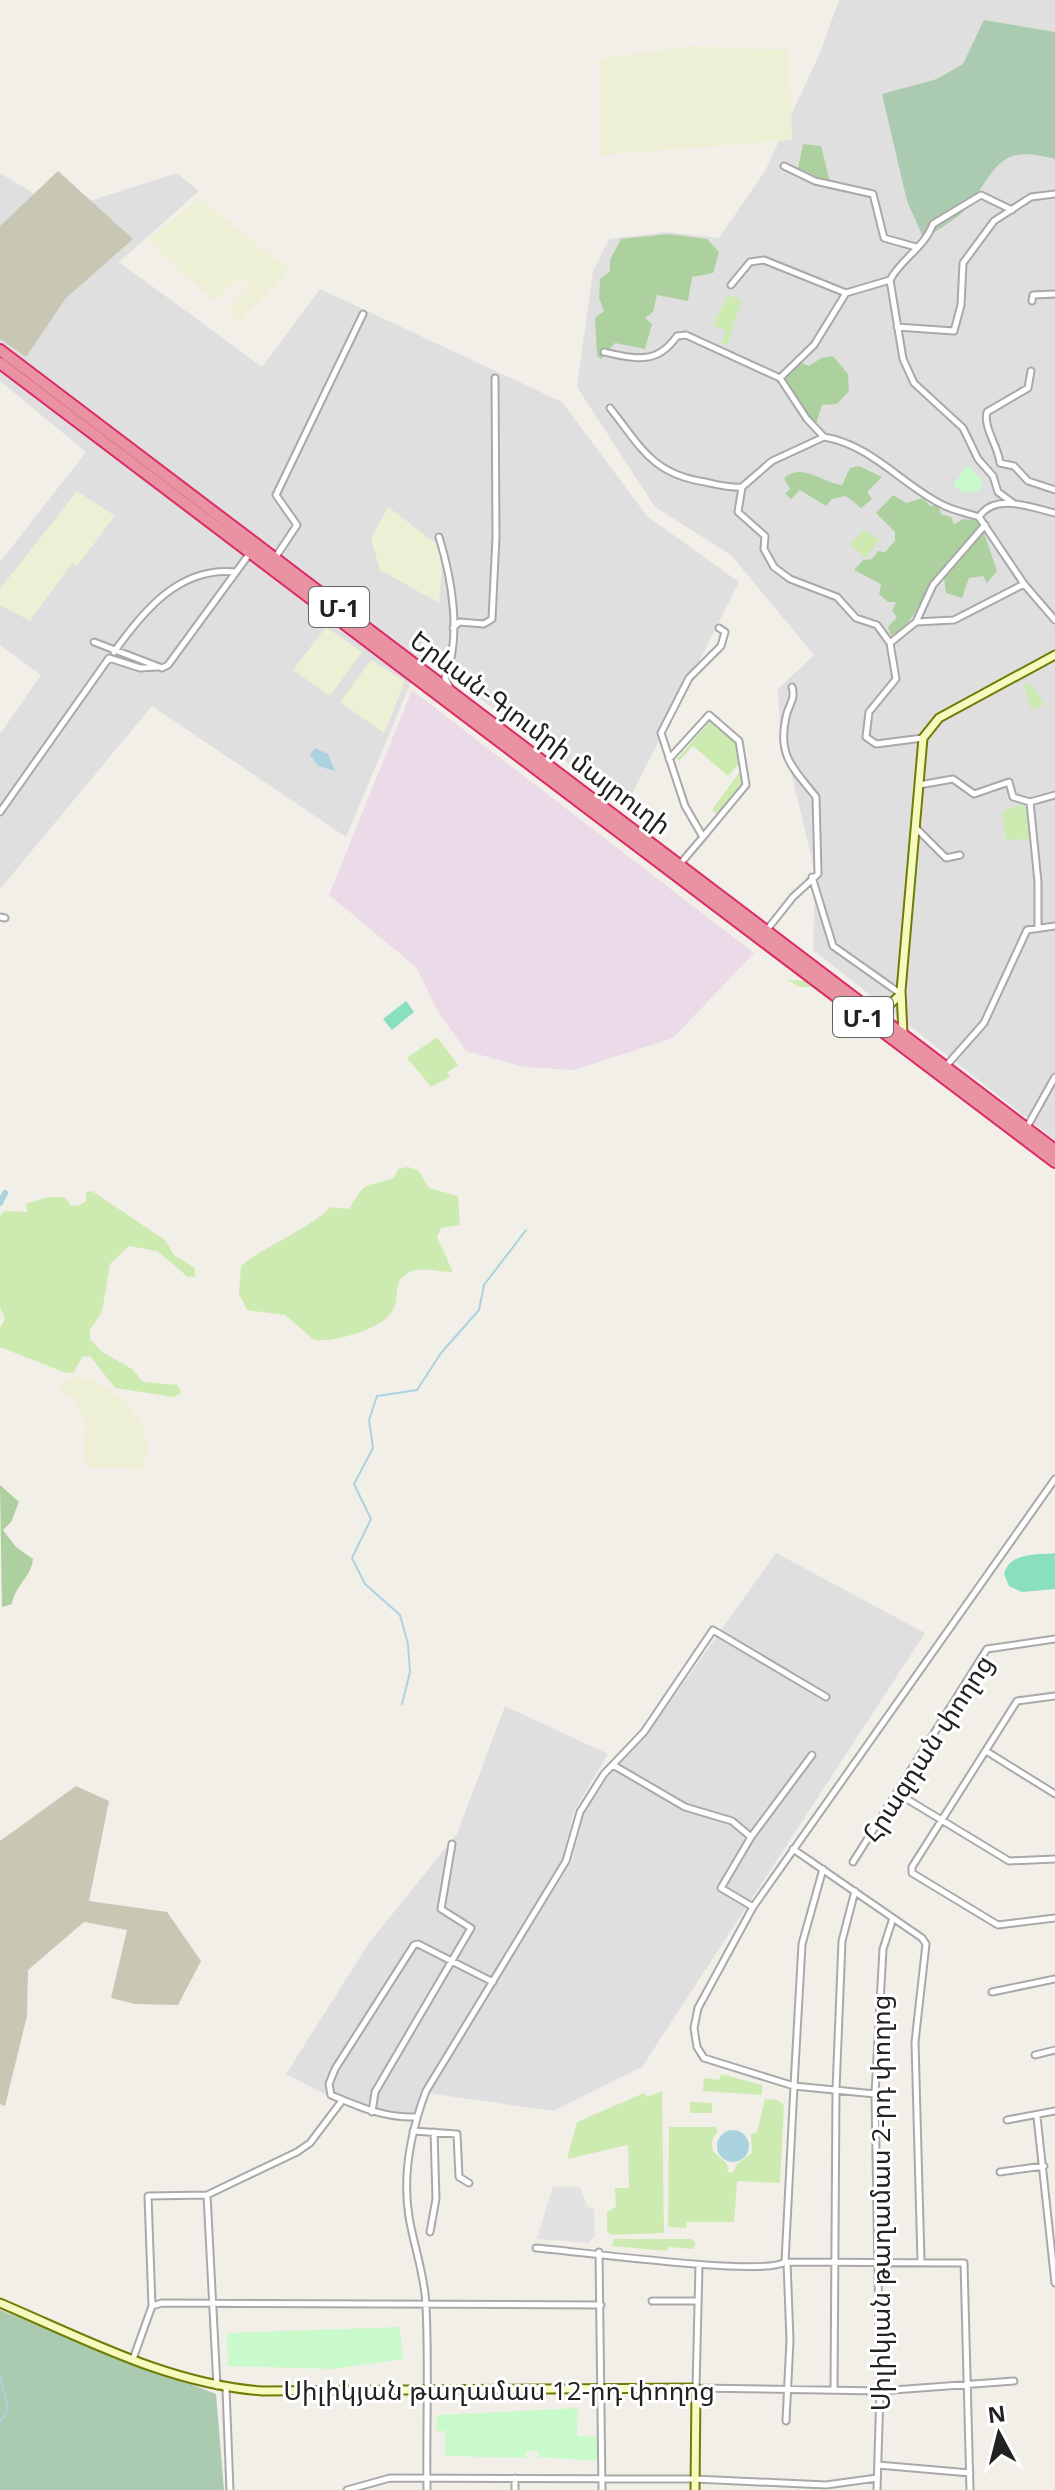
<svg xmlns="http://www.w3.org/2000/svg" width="1055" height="2490" font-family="'Open Sans','Noto Sans Armenian',sans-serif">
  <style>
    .residential { fill: #e0dfdf }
    .industrial { fill: #ebdbe8 }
    .construction { fill: #c7c7b4 }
    .farmland { fill: #eef0d5 }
    .grass { fill: #cdebb0 }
    .forest { fill: #add19e }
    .cemetery { fill: #aacbaf }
    .park { fill: #c8facc }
    .pitch { fill: #88e0be }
    .parking { fill: #e2e2e2 }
    .water { fill: #aad3df }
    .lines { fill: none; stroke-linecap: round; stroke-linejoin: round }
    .stream { stroke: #aad3df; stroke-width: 2 }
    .canal { stroke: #aad3df; stroke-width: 6 }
    .street-casing { stroke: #a9a9a9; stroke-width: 9 }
    .secondary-casing { stroke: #707d05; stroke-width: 11 }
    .highway-casing { stroke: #dc2a67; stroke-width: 14 }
    .street { stroke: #fff; stroke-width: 5 }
    .secondary { stroke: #f7fabf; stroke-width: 7 }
    .highway { stroke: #e892a2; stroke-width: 10 }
    .labels { text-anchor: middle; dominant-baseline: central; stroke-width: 6; stroke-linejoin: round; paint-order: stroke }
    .shield { fill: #fff; stroke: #646464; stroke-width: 2 }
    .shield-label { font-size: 24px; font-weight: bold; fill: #222 }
    .street-label { font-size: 26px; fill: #222; stroke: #fff }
  </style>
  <rect width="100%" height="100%" fill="#f2efe9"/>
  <path class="residential" d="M839 0H1055V1140L813 950 815 872 780 726 778 689 814 655 731 555 655 507 577 387 593 271 609 239 667 232 719 238 765 171 820 53Z
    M0 173 61 210 177 173 199 191 119 262 262 367 320 289 562 402 647 516 739 582 626 806 422 656 346 837 152 706 0 889V734L41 675 0 645V562L86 452 0 381Z
    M776 1553 925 1633 642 2067 553 2111 427 2093 572 1861 583 1815 611 1773 650 1730Z
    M505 1706 608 1754 574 1811 562 1861 425 2090 411 2122 361 2113 286 2074 369 1943 457 1834Z"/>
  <path class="industrial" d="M412 690 754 953 673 1038 574 1070 525 1067 466 1051 437 1010 416 967 329 895Z"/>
  <path class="construction" d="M58 171 133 239 66 298 26 357 0 339V226Z
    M76 1786 109 1801 89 1901 167 1912 201 1961 178 2005 135 2004 111 1998 127 1930 84 1922 28 1970 27 2016 5 2106 0 2104V1841Z"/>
  <path class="farmland" d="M688 46 789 50 792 140 601 155V59Z
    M199 198 290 271 238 322 228 310 250 288 241 277 214 301 148 240Z
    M77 491 115 516 77 566 72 563 30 621 0 605V589Z
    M388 507 438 545 442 566 439 603 380 570 371 538Z
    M326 627 362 652 330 696 293 670Z
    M371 660 405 681 384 733 340 702Z
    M74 1377 97 1381 127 1404 143 1425 148 1447 144 1469 88 1467 83 1455 87 1423 76 1401 59 1388 61 1381 67 1383Z"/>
  <path class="grass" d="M728 295 742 300 727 345 721 343 726 331 713 325Z
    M864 530 880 540 865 558 850 544Z
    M1030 683 1045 704 1031 710 1024 685Z
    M711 720 738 744 741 761 728 776 693 746 679 761 677 759Z
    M741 770 742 785 717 814 712 810Z
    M1022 804 1029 810 1032 839 1006 840 1002 812Z
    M788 980 812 981 909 1056 912 1062 812 987H800Z
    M437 1037 458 1065 447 1073 450 1077 431 1087 407 1058Z
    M408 1167 418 1170 429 1188 458 1196 460 1225 441 1228 437 1237 453 1272C438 1273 419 1264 405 1275 392 1285 400 1298 393 1310 382 1330 335 1342 314 1340L285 1315 247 1310 239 1294 241 1266C269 1243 305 1232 331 1207L349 1209C369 1178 361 1189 394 1178L398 1169Z
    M92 1191 165 1240 174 1255 195 1268V1277H188L157 1251 129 1246 110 1264 102 1312 90 1330V1339L102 1352 132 1369 143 1382 178 1385 181 1393 174 1397 115 1388 90 1356 82 1357 74 1372 66 1373 0 1347V1328L5 1318 0 1307V1216L4 1211 28 1212 25 1204C40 1200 50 1194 66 1198L70 1205 78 1206 86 1201V1192Z
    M721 2074 762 2085V2095L703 2091 704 2078 719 2080Z
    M662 2091 664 2233 611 2235 607 2231V2212L616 2207 615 2188H629L628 2145 567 2159 577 2122 644 2093 647 2097Z
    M765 2099 778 2100 784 2105 780 2183 737 2181 734 2222H687L686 2228 668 2227 669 2127H715L718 2130 712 2141 713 2151 727 2164 728 2172 733 2173 737 2164 752 2153 751 2134 757 2132Z
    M690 2102 712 2103V2113H690Z
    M614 2239H691L696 2243 693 2249 668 2247 667 2251 612 2246Z"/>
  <path class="forest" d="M803 144 821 146 830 182 811 177 798 168Z
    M668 234 707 239 719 252 713 273 692 277 688 301 657 295 653 312 645 318 652 324 645 349 615 343 601 359 597 356 595 318 604 311 599 298 600 279 610 271V260L621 239Z
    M833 356 848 374 849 391 837 404 822 405 816 424 804 411 785 379 802 363 809 366 821 358Z
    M859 466 882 477 867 492 872 499 861 508 846 496 832 499 826 506 800 490 791 499 785 494 790 489 784 478C802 462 823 483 842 485L850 468Z
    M893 495 906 503 923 498 930 506 938 505 941 514 951 517 954 524 963 519 980 521 997 571 987 583 983 576 969 578 962 598 946 593 944 577C917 589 920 624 891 635L888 627 897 617 892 611 896 602H888L879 594 881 584 854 570 863 560 872 559 878 551 885 552 895 541V532L876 513Z
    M0 1485 19 1502 11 1522 3 1530 16 1547 33 1559C31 1578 15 1585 12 1604L2 1607Z"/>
  <path class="cemetery" d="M984 20 1055 32V159C1000 144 998 166 970 204 960 218 938 229 924 239L907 201 882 94 937 79 963 64Z
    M0 2310 216 2394 224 2490H0Z"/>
  <path class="park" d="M968 465 983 483 978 491 962 492 953 485Z
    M400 2327 403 2359 334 2369 228 2366 227 2333Z
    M578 2408 577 2436 598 2437V2461L539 2457 537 2451H526V2458L445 2456V2431H436L437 2415Z"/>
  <path class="pitch" d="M406 1001 414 1012 392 1030 383 1019Z
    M1055 1553V1589L1022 1592 1009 1586 1004 1574C1010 1552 1036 1555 1055 1553Z"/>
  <path class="parking" d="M553 2186 580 2187 587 2206 594 2209 595 2236 588 2243 537 2239Z"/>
  <path class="water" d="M315 748 328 754 335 771 318 766 310 755Z
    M717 2146a16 16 0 1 1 32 0a16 16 0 1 1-32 0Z"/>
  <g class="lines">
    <path class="stream" d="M402 1704 410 1672 408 1644 400 1615 365 1584 352 1558 371 1519 354 1484 373 1448 369 1420 377 1396 417 1390 441 1353 479 1310 484 1285 526 1230
      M0 2375 8 2409 0 2422"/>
    <path class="canal" d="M0 1203 5 1193"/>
    <defs>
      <path id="street" d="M784 166 815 181 873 194 884 238 916 247
        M890 280 903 359 914 383 963 428 978 459 993 476 998 492 1013 503
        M731 285 750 262 764 260 846 293 890 280C901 259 925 247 933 224L981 195 1012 210
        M1032 301 1033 295 1055 294
        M897 327 954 331 961 305 963 263 994 221 1031 197 1055 194
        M604 352C636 359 657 365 677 336L686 335 780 378
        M1031 371 1028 388 987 412C983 428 998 445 1000 463L1014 466 1028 481 1055 490
        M610 408C641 447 652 474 705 482 719 485 728 488 742 487
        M824 437 772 461 742 487 738 512 765 536 764 549 774 567 790 579 837 597 856 618 877 625 890 643
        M824 437 807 419 780 378 814 345 846 293
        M824 437C872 445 902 485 943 505 954 511 968 513 979 517
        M979 517 1024 584 1055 620
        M979 517C995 492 1033 508 1055 513
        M439 537C452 579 462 637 445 678L450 688
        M275 558 297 525 276 495 363 314
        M916 622 933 585 985 525
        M453 628 459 622 484 624 492 619 496 537 495 378
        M94 642 162 668 168 665 250 553
        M114 652C144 610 180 566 236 572
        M923 738 876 744 866 737 869 712 896 679 890 643 916 622 954 620 1024 584
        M669 759 709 715 739 741 746 785 703 837
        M919 785 953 779 974 794 1009 782 1013 797 1030 802 1055 795
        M1030 802 1038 882V928
        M0 812 109 658 140 668 157 667
        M916 828 946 858 960 855
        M680 864 703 837 685 806 661 733 689 678 721 646 725 632 719 628
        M812 877 833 946 901 994
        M0 917 5 918
        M766 931 793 897 818 874 816 797C794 769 777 756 786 717 788 705 796 700 792 687
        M946 1066 984 1023 1027 930 1055 926
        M1027 1127 1055 1077
        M1055 1696 1017 1701 912 1867V1873L998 1925 1055 1918
        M986 1751 1055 1794
        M613 1765 685 1807 732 1821 751 1837
        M897 1793 1009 1861 1055 1859
        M793 1849 922 1938 926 1944 915 2042 921 2261
        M853 1862 987 1649 1055 1639
        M823 1869 802 1944 794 2086 875 2094
        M753 1907 721 1888 751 1837 812 1755
        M992 1992 1055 1979
        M1035 2055 1055 2050
        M372 2112 375 2092 471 1928 441 1909 452 1844
        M416 2117C384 2118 360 2107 331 2095L329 2084 335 2069 414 1945 418 1944 493 1982
        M1037 2117 1055 2283
        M1007 2120 1055 2111
        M413 2131 457 2134 459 2177 469 2183
        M1000 2172 1044 2166
        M207 2195 217 2386
        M430 2232 436 2199 434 2132
        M536 2248C575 2251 764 2277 785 2262L794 2086 704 2058 697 2047 694 2028 698 2008 753 1907 1055 1479
        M599 2252 602 2490
        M785 2262 964 2263 970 2490
        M699 2265 696 2388 880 2391 1014 2381
        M652 2301H698
        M152 2306 162 2303 601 2305
        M133 2359 152 2306 148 2196 207 2195 297 2152 310 2143 341 2102
        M226 2389 230 2490
        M834 2390 836 2090 842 1941 855 1891
        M786 2421 790 2340 787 2262
        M878 2465 970 2473
        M347 2490 390 2478 694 2479 826 2485 877 2478
        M427 2490C426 2429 429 2367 426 2306 425 2275 414 2247 409 2217 402 2174 411 2131 426 2091L566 1861 580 1812 604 1774 644 1732 713 1630 826 1697
        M515 2490V2478
        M877 2490 880 2391 875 2094 883 1949 893 1918"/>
      <path id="secondary" d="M873 1012 886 1008 901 994
        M903 1034 901 991 923 738 939 718 1055 655
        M0 2303C85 2339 168 2384 262 2391L696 2388 695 2490"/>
      <path id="highway" d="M0 350 1055 1150
        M0 363 1055 1162"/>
    </defs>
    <use href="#street" class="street-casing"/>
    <use href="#secondary" class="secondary-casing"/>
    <use href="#highway" class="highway-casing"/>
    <use href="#street" class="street"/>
    <use href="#secondary" class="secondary"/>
    <use href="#highway" class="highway"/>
  </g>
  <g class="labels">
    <g class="shield">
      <rect x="309" y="587" width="60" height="40" rx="6"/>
      <rect x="833" y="997" width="60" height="40" rx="6"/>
    </g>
    <g class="shield-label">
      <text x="339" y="607">Մ-1</text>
      <text x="863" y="1017">Մ-1</text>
    </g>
    <g class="street-label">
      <text transform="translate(541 732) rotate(37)">Երևան-Գյումրի մայրուղի</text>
      <text transform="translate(927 1748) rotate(-57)">Հրազդան փողոց</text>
      <text transform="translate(880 2203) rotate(-90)">Սիլիկյան թաղամաս 2-րդ փողոց</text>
      <text x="499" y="2390">Սիլիկյան թաղամաս 12-րդ փողոց</text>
    </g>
  </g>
  <g transform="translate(999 2434) rotate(353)" stroke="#ffffff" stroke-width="6" paint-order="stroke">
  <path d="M0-6L14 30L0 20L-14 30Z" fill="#222222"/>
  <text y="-12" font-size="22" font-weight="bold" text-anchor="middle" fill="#222222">N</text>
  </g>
</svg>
